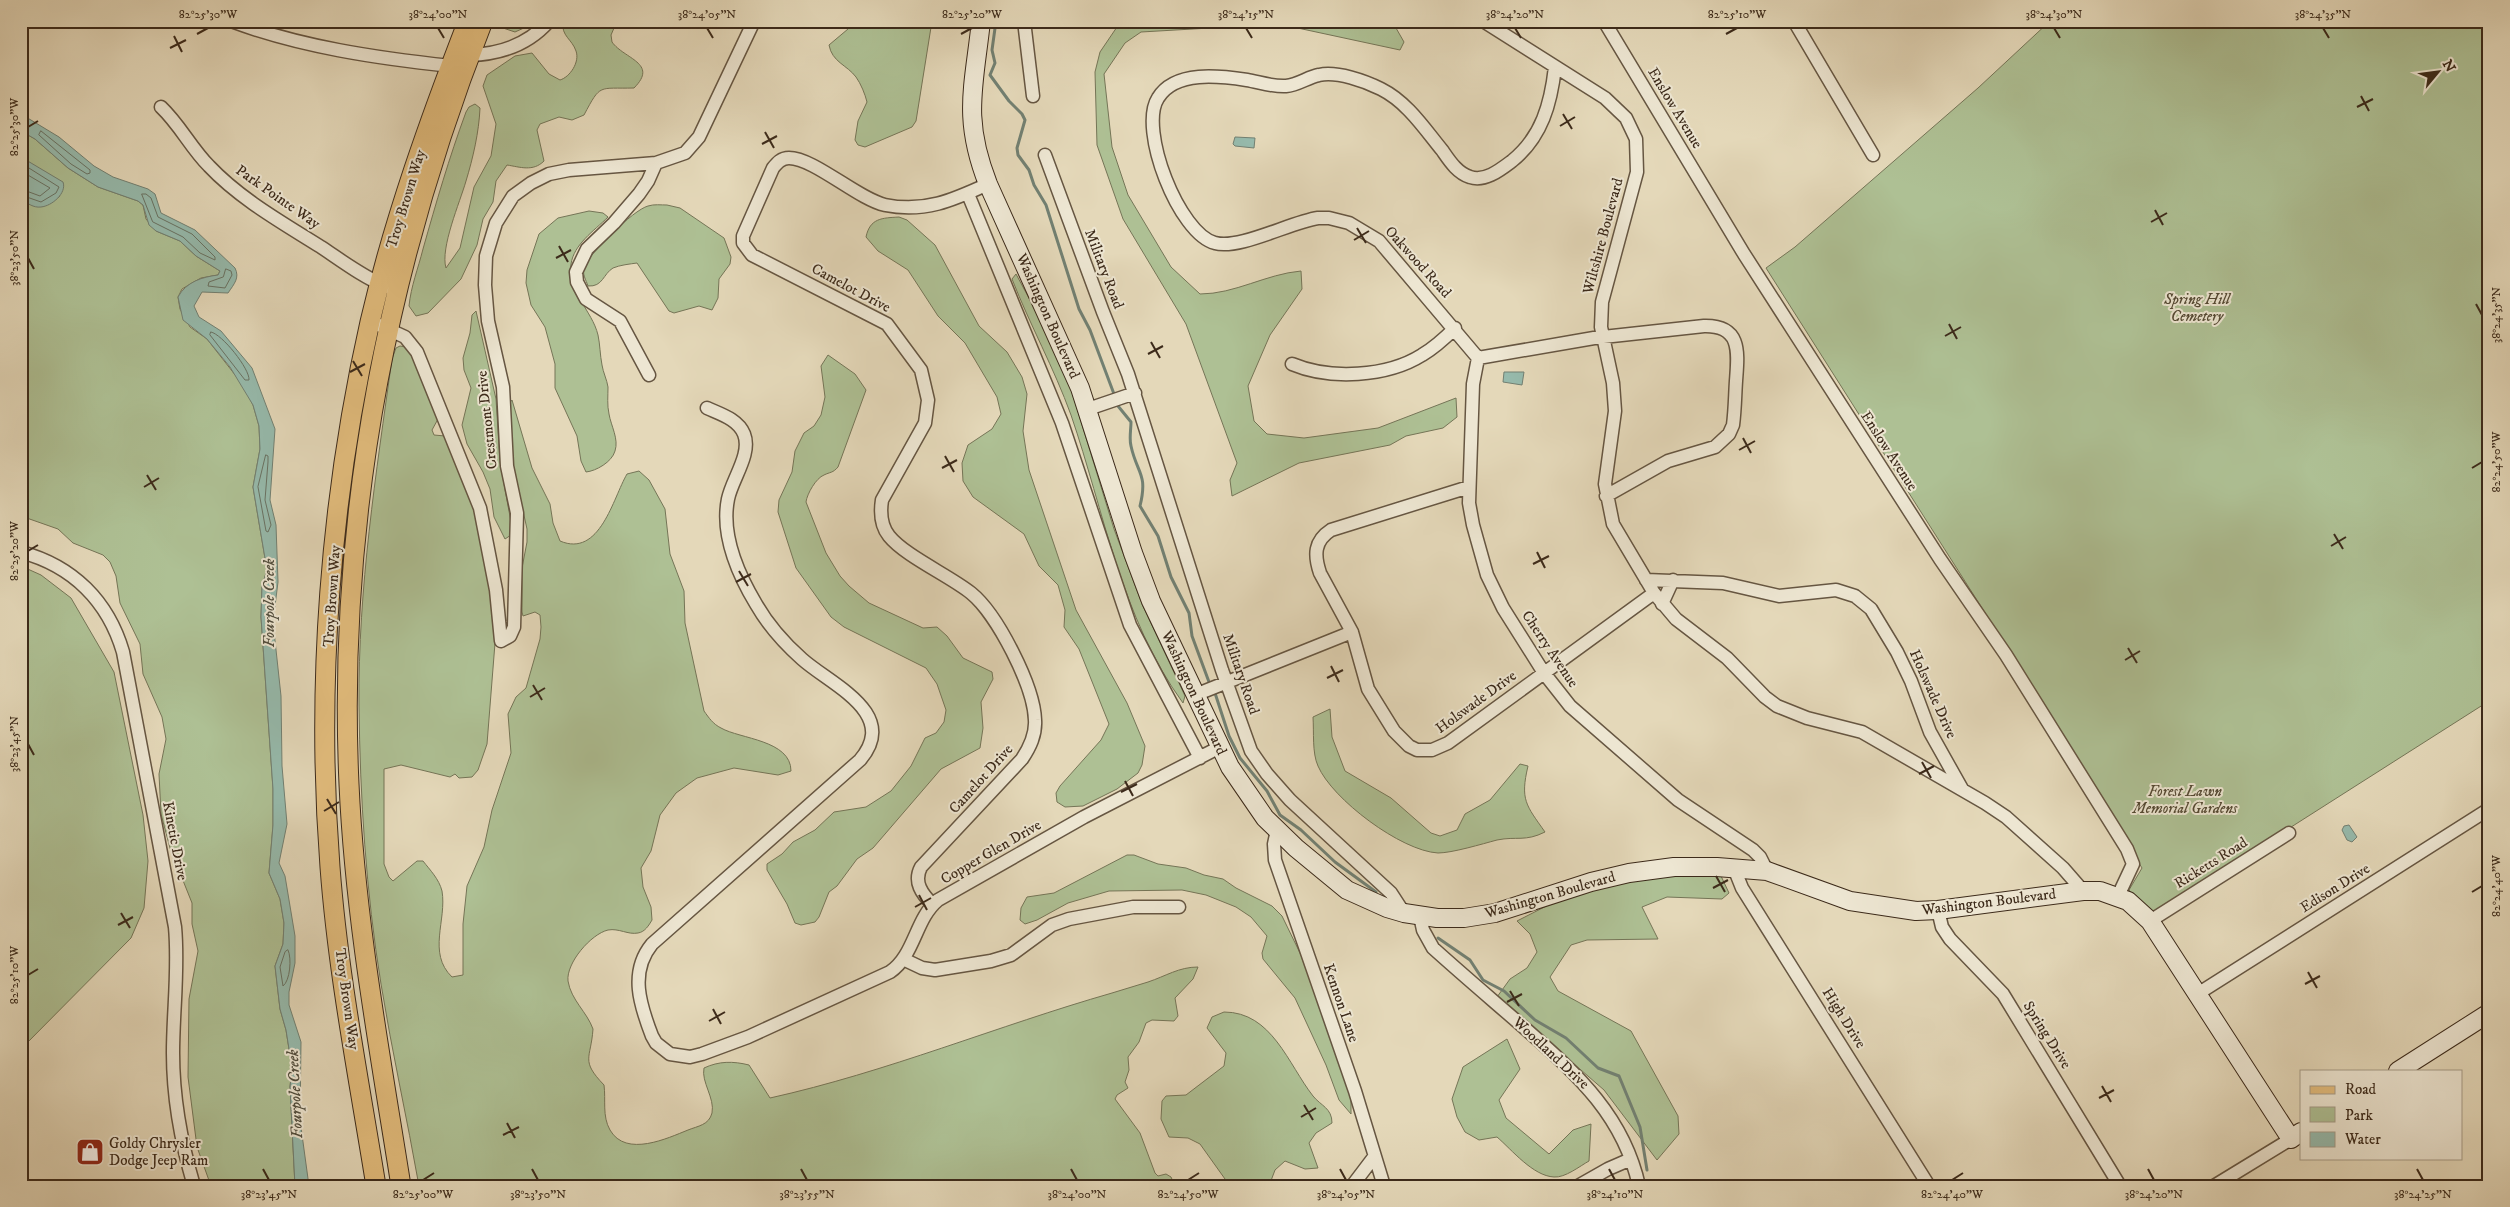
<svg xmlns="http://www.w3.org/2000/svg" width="2510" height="1207" font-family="'IM FELL DW Pica',serif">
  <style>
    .green { fill: #aec094; stroke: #757557 }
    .water { fill: #96baac; stroke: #728072 }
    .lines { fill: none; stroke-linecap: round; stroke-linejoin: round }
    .shore { stroke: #697263; stroke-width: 1 }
    .stream { stroke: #728072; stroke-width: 3 }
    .street-casing { stroke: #665642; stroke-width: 15 }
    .secondary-casing { stroke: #3c2a1a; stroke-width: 20 }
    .primary-casing { stroke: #3c2a1a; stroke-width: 21 }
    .street { stroke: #ede6d2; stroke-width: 12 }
    .secondary { stroke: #ede6d2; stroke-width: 18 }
    .primary { stroke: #e2bc7c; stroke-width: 19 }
    .ticks { fill: none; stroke: #3c2a1a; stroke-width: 2 }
    .labels { text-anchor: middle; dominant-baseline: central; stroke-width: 4; stroke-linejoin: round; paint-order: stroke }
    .street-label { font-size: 15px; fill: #3c2a1a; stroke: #ede6d2 }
    .park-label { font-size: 15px; font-style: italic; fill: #534832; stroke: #ede6d2 }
    .poi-label { font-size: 15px; fill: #3c2a1a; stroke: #ede6d2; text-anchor: start }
    .water-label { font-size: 16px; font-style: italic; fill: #524e3e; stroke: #ede6d2 }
    .neatline { fill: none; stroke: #3c2a1a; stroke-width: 2 }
    .ticks-label { font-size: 12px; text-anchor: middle; fill: #3c2a1a }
  </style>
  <rect width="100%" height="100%" fill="#e4d8b9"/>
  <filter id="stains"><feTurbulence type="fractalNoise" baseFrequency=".004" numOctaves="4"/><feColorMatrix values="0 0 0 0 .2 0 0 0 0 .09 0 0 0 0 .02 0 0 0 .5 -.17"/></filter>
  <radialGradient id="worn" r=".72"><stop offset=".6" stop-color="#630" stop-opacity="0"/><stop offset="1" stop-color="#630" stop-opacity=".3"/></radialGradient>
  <path class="green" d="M500 21H529L526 27 515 32 503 28Z
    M590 21H617L611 35 612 42C624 59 659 63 634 88 598 89 601 83 584 115L572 120 559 117 540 124 537 130 544 161C533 172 520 167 507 165L496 181 493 202 483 219 477 245 461 279 428 313 416 316 409 306C411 286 418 269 423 249 436 203 449 158 466 112L469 107 475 104 480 108C479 132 473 158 466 181 460 202 440 248 446 268L460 248 474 187 491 156 496 124 483 86 487 75 515 56 532 53 549 74 560 80C570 77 580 62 576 51 572 39 561 36 563 22L582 25Z
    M851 21H932L916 121 912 127 865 147 858 145 855 140 858 121 867 102C865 94 861 84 856 77 847 65 832 62 829 45L848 29Z
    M1126 21H1392L1404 42 1400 50 1279 24 1141 32 1125 43 1104 74 1112 147 1128 195 1171 267 1200 294C1235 294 1266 274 1301 271L1302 289 1270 335 1248 386 1254 421 1267 434 1304 438 1378 428 1456 398 1457 417 1443 428 1406 436 1390 445 1299 463 1232 496 1230 480 1237 463 1186 324 1123 219 1097 145 1095 72 1100 52 1119 24Z
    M2050 21H2489V701L2153 915 2129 890 2142 868 2015 660 1766 268 1795 247 1978 88Z
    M21 131 35 139 68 168 98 187 138 201 143 205 146 219 156 231 180 241 196 256 220 271 218 275 201 278 192 283 182 289 178 297 180 309 190 327 207 339 243 385 253 405 259 426 260 449 253 487 267 570 262 586 261 617 273 789V825L269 873 280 899 284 923 283 944 275 966 280 1009 286 1030 292 1068 290 1087 295 1186H211L197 1147 188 1077 189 999 198 951 192 924V903L170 848 161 814 159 774 166 739 162 717 143 674 140 644 120 603 116 576 110 562 103 555 73 543 58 529 21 516V200C41 209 42 209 60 196L31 164 21 157Z
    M667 205 680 208 724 238 731 257 730 264 719 279 718 298 712 310 699 306 674 313 669 311 637 263C630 264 620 265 613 268 603 274 603 287 588 286 586 280 582 274 584 267 590 253 633 210 648 206 654 204 661 205 667 205Z
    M589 211 603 213 608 217C594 231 574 244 571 264 567 292 592 310 598 335 600 344 600 355 602 365 603 372 607 380 608 387 608 396 607 405 609 414 611 426 619 439 615 451 612 462 596 471 586 472L581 461 577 436 555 388V364L545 327 531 305 526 283 527 270 539 234 558 218Z
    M899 217 907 220 935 245 979 326 1007 352 1022 377 1027 394 1023 431 1029 470 1076 610 1127 703 1145 746 1142 765 1138 773 1117 789 1083 806 1065 807 1057 802 1056 793 1060 786 1101 740 1109 724 1079 649 1064 627 1065 610 1058 585 1039 566 1024 534 973 497 963 481 962 463 968 445 992 429 1001 414 997 397 965 343 938 316 908 270 878 251 866 237C870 218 882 218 899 217Z
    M1016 274 1045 328 1067 376 1114 529 1142 604 1185 696 1183 703C1121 618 1104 511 1071 415 1054 368 1030 325 1012 279Z
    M476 311 496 399 500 462 511 522V535L505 539 494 517 490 489 483 472 467 444 462 425 471 388 464 370 463 358 470 333 472 315Z
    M400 346 406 347 415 360 438 419 432 430 434 435 445 436 474 504 489 580 495 643 487 744 478 770 472 777 459 778 455 774 450 777 401 765 384 769V864L389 877 393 881 417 861H423C430 870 439 879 442 891 447 920 427 953 452 977L463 975V924L467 886 484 847 492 810 511 753 508 714 516 697 526 688 540 639 541 627 540 615 535 612 523 616 522 612V568L527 542V529L511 456 508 405 512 400 532 468 550 504 553 523 560 541C600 558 613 498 627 474L639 471 649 480 665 509 670 554 684 591 685 623 704 711C709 718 713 724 721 728 740 739 791 740 791 771L778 775 734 768 697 778 676 793 660 815 651 851 641 868 643 887 651 907 652 920C649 925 645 932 638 933 628 935 619 928 608 930 591 934 566 963 568 981 571 1000 587 1012 593 1029 591 1059 580 1060 604 1085 606 1100 602 1116 610 1130 626 1158 668 1138 688 1130 698 1126 709 1125 712 1113 715 1098 701 1082 704 1068 719 1061 733 1061 749 1065L770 1098C887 1072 997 1026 1112 993 1124 989 1136 986 1148 982 1166 976 1179 967 1198 967L1193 979 1175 998 1178 1016 1174 1021 1152 1020 1146 1023 1139 1042 1128 1057 1129 1070 1125 1082 1128 1088 1117 1095 1115 1099 1140 1133 1155 1173 1158 1176 1166 1174 1171 1177 1175 1186H419C407 1118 392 1052 381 984 366 892 360 798 359 705 358 588 376 474 392 359L396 348Z
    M828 355 855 374 866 390 838 467C833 473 830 472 824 475 816 478 807 494 806 502L826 553 840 576 849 586 869 603 923 628 937 627 947 636 963 658 992 672 993 679 981 702 983 728 980 748 941 769 873 848 857 859 837 886 829 892 819 917 815 922 801 925 795 923 787 904 767 870V864L782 854 793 842 815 830 834 812 866 807 891 791 911 766 925 738 936 733 944 722 946 710 937 684 926 668 844 627 831 617 796 568 778 512 779 500 792 472 795 451 804 433 814 426 821 415 825 397 821 366Z
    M21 566 41 575 71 598 114 672 143 815 148 861 144 908 131 938 21 1049Z
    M1330 709 1332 737 1345 771 1391 798 1431 833 1440 836 1457 830 1465 814 1490 800 1520 764 1528 766C1520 800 1526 805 1545 832 1525 842 1517 836 1497 840 1482 844 1452 853 1438 853 1401 851 1332 799 1318 766 1312 753 1314 732 1313 717Z
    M1127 855H1134L1158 864 1186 868 1204 875 1223 879 1236 888 1272 906 1282 916 1301 955 1348 1087 1351 1101V1114L1339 1100 1326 1065 1295 998 1263 959 1262 953 1267 936 1251 917 1236 907 1206 895 1182 890 1109 891 1068 903 1037 920 1025 924 1020 920 1021 908 1027 897 1054 893Z
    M1654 871 1721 876 1729 893 1722 899 1667 897 1642 907 1658 939 1587 940 1571 945 1550 977 1558 991 1631 1031 1678 1116 1679 1134 1657 1160 1604 1090 1497 997 1510 979 1527 968 1537 952 1530 934 1517 921 1570 894Z
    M1224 1012C1272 1012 1288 1064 1313 1096 1321 1106 1332 1108 1332 1123L1316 1133 1309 1143 1318 1168 1305 1169 1285 1161 1275 1170 1269 1186H1230L1200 1144 1188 1138 1169 1137 1161 1119 1162 1101 1166 1096 1186 1095 1224 1066 1226 1053 1207 1028 1212 1017Z
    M1507 1039 1520 1069 1499 1100 1506 1118 1549 1154 1573 1130 1591 1124 1589 1161C1580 1166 1565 1178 1554 1177 1533 1176 1512 1150 1497 1137L1479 1140 1465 1132 1457 1117 1452 1099 1463 1067Z"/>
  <path class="water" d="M21 114 59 137 94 166 113 177 148 189 155 194 161 213 195 230 235 268C240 278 234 284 228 293L202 292 194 306 199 317 221 331 252 368 275 429 270 500 276 525 278 582 273 622 281 696 282 766 287 824 279 863 285 876 295 936V963L289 992V1005L301 1042 300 1120 309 1186H295L290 1087 292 1068 286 1030 280 1009 275 966 283 944 284 923 280 899 269 873 273 825V789L261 617 262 586 267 570 253 487 260 449 259 426 253 405 230 367 207 339 183 320 178 297C186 282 202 277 218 275L220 271 196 256 180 241 156 231 149 225 143 205 138 201 98 187 68 168 35 139 21 131Z
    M1235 137 1255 138 1254 148 1235 146 1233 144Z
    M21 157 63 182C67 193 52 206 41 207 33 208 28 203 21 200Z
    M1504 372H1524L1522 385 1503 382Z
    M2349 825 2357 837 2352 842 2347 840 2342 830 2344 826Z"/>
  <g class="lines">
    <path class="shore" d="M41 131 90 170V173L87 174 71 164 39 135Z
      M21 163 59 187 56 193 41 202 21 195
      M21 171 50 188 40 196 21 189
      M142 194H146L151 198 158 217 192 234 215 257V260L200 253 183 237 153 222Z
      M226 269 231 271 232 275 225 288 208 286 209 282 223 277Z
      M211 332C222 334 250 369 249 380H245L210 335Z
      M266 455 268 456V462L265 500 271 525 268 532 266 531 258 487Z
      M288 950C292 958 290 981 283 986L280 967 285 952Z"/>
    <path class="stream" d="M996 21 992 50 995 63 990 75 1009 101 1022 114 1025 120 1017 148 1018 155 1029 170 1034 185 1046 205 1079 309 1090 330 1114 394
      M1118 406 1131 422C1131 430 1129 439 1131 446 1137 474 1148 473 1140 506L1158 536 1171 577 1189 613 1192 636 1209 682
      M1215 693 1229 736 1240 758 1267 791 1280 815 1301 830 1335 862 1376 892
      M1438 938 1470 960 1483 980 1504 991 1535 1020 1566 1038 1598 1068 1619 1076 1640 1127 1647 1170"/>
    <defs>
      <path id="street" d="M231 21C301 47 376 58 451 66
        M1024 21 1033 96
        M1483 21 1605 98 1626 118 1636 139 1637 172 1602 302 1601 327 1613 383 1615 411 1605 484 1613 524 1654 593 1676 619 1727 658 1765 697 1777 706 1807 718 1862 732 1985 803 2006 817 2063 868 2083 891
        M1604 21 1744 254 1940 559 2006 655 2127 849 2133 864 2118 896
        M1794 21 1873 155
        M470 55C500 54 528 45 549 21
        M1555 67C1551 103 1542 137 1512 161 1500 170 1485 182 1470 177 1457 173 1449 160 1442 150 1424 128 1407 102 1381 89 1365 81 1337 71 1319 75 1308 77 1298 85 1286 86 1273 87 1259 82 1247 80 1220 76 1175 70 1158 98 1138 129 1179 234 1215 243 1239 250 1291 222 1318 218H1329L1349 223 1379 241 1478 358 1594 338 1704 326C1742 325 1738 353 1736 381 1735 396 1735 410 1733 425L1729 434 1715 447 1668 461 1606 496
        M161 107C180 125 191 148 209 166 240 199 283 223 321 247 342 261 363 277 387 287
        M1045 155 1103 312 1128 374 1222 670 1251 751 1267 774 1290 800 1391 893 1404 913
        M968 194 1062 423 1130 625 1200 758
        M370 321 405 337 417 352 480 508 496 590 501 641 510 636 514 627 517 513 507 466 503 387 488 321 485 285 486 256 496 223 513 196 531 183 549 174 569 170 656 163 685 153 699 137 754 21
        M1478 358 1473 384 1469 503 1473 525 1487 575 1503 608 1544 673 1570 706 1678 800 1753 850 1760 857 1767 871
        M1292 364C1330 380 1387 377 1422 355 1434 348 1445 338 1455 328
        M649 375 620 321 586 299 577 282 576 272 587 249 614 223 639 194 648 181 656 163
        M707 408C720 414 738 419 744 434 752 454 732 479 728 499 721 534 738 574 756 604 768 625 784 643 802 659 831 685 900 713 860 760L652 944C629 972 640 1005 652 1036L656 1043 670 1054 690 1057 702 1054 748 1037 890 972C915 955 915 919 938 900L1084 817 1220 747
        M1088 409 1135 393
        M1469 487 1331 530C1314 541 1314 555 1320 573L1352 632 1368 689 1394 731 1409 746 1417 750H1432L1448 743 1654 593
        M21 552C73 566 108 601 123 652L175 927C179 969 173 1011 173 1053 173 1099 181 1142 194 1186
        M1646 580 1723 583 1779 596 1836 590 1855 596 1871 609 1897 652 1911 681 1930 732 1962 789
        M1662 604 1673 580
        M1195 695 1352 632
        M1277 830 1274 844 1275 860 1355 1091 1384 1186
        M1734 868 1742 888 1929 1186
        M933 905C922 894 913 882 921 867L1022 759C1030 747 1036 735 1035 720 1034 686 997 614 971 593 950 576 905 556 889 536 881 526 880 513 882 500L925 423 928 400 921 370 887 324 752 255 743 243V236L773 168C777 163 781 158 789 158 814 158 858 199 885 205 925 213 953 200 988 184
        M1938 910 1942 927 1950 939 2003 994 2120 1186
        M1420 916 1423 930 1433 948C1464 976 1496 1003 1528 1031 1578 1075 1624 1117 1639 1186
        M2150 921 2289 833
        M903 959 922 968 935 970 991 961 1011 955 1052 925 1069 919 1133 907H1179
        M2199 993 2489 809
        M1352 1186 1374 1157
        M1578 1186 1608 1169 1631 1159
        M2214 1186 2291 1139"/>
      <path id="secondary" d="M981 21C974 87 962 118 988 184L1080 388 1133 553 1151 601 1230 767 1265 818 1296 848 1347 890 1387 908 1404 913 1437 918H1464L1495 913 1591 882 1629 873 1674 867H1717L1767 871 1850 901 1916 911 1938 910 2083 891H2100L2128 901 2150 921 2291 1139 2301 1132
        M2398 1071 2489 1013"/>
      <path id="primary" d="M376 1186C359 1080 338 974 330 867 316 686 330 499 370 322 394 219 430 119 468 21
        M401 1186C380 1053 355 919 349 784 337 519 386 267 483 21"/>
    </defs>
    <use href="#street" class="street-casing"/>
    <use href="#secondary" class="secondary-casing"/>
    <use href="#primary" class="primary-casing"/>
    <use href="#street" class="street"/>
    <use href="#secondary" class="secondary"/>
    <use href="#primary" class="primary"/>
  </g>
  <path class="ticks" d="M438 28 444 38M707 28 713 38M1246 28 1252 38M1515 28 1521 38M2054 28 2060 38M2323 28 2329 38M197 34 208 28M961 34 972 28M1726 34 1737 28M174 36 182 52M170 48 186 40M2361 96 2369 111M2357 107 2373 99M1563 114 1572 129M1560 126 1575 117M28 127 38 121M765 132 774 148M762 144 777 136M2155 210 2163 225M2151 222 2167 213M1357 228 1366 243M1354 240 1369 231M559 246 568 262M28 258 34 269M556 258 571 250M2476 304 2482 315M1949 324 1957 339M1945 336 1961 327M1151 342 1160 358M1148 354 1163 346M353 361 362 376M350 372 365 364M1743 438 1751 453M1739 450 1755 441M945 456 954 472M942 468 957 460M2472 468 2482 462M147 475 156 490M144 487 159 478M2334 534 2343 549M2331 546 2346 537M28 551 38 545M1537 552 1545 568M1533 564 1549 556M739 571 748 586M736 582 751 574M2128 648 2137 663M2125 660 2140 651M1331 666 1339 682M1327 678 1343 670M533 685 542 700M530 697 545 688M28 744 34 755M1922 762 1931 778M1919 774 1934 766M1125 781 1133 796M1121 792 1137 784M327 799 336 814M324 811 339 802M1716 876 1725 892M1713 888 1728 880M2472 892 2482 886M919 895 927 910M915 907 931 898M121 913 130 928M118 925 133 917M2308 972 2317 988M28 975 38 969M2305 984 2320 976M1510 991 1519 1006M1507 1002 1522 994M713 1009 721 1024M709 1021 725 1012M2102 1086 2111 1102M2099 1098 2114 1090M1304 1105 1313 1120M1301 1117 1316 1108M507 1123 515 1138M503 1135 519 1127M263 1169 269 1180M532 1169 538 1180M801 1169 807 1180M1071 1169 1077 1180M1340 1169 1346 1180M1609 1169 1615 1180M2148 1169 2154 1180M2417 1169 2423 1180M423 1180 434 1173M1188 1180 1199 1173M1952 1180 1963 1173"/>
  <defs>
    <symbol id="shop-square" viewBox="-11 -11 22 22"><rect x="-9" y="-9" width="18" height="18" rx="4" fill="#8f2418" stroke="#ede6d2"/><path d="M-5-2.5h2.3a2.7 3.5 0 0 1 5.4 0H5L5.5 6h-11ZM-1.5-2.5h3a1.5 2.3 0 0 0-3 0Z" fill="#fff"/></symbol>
  </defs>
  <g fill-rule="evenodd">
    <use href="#shop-square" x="74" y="1136" width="32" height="32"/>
  </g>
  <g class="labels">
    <g class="street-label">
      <text transform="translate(1675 108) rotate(59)">Enslow Avenue</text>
      <text transform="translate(278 197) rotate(35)">Park Pointe Way</text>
      <text transform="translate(406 199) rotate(-73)">Troy Brown Way</text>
      <text transform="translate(1603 236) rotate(-75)">Wiltshire Boulevard</text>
      <text transform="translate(1418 262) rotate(48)">Oakwood Road</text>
      <text transform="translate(1104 269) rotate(69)">Military Road</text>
      <text transform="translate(851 288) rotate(28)">Camelot Drive</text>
      <text transform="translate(1048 316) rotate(66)">Washington Boulevard</text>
      <text transform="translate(487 420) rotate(-96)">Crestmont Drive</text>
      <text transform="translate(1889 451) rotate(57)">Enslow Avenue</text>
      <text transform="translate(332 596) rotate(-86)">Troy Brown Way</text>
      <text transform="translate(1550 649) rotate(56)">Cherry Avenue</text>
      <text transform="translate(1241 674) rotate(71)">Military Road</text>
      <text transform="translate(1194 693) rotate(65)">Washington Boulevard</text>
      <text transform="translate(1933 694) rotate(66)">Holswade Drive</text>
      <text transform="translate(1476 702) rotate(-36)">Holswade Drive</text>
      <text transform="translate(981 779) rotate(-48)">Camelot Drive</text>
      <text transform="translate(175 841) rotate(79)">Kinetic Drive</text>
      <text transform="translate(991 852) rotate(-30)">Copper Glen Drive</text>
      <text transform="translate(2211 863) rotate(-32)">Ricketts Road</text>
      <text transform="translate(2335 888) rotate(-32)">Edison Drive</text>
      <text transform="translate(1550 895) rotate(-16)">Washington Boulevard</text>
      <text transform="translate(1989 902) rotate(-7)">Washington Boulevard</text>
      <text transform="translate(347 999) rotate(82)">Troy Brown Way</text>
      <text transform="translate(1341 1003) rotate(71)">Kennon Lane</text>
      <text transform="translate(1844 1018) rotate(58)">High Drive</text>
      <text transform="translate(2047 1035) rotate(58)">Spring Drive</text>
      <text transform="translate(1551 1053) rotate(43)">Woodland Drive</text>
    </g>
    <g class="park-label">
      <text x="2197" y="299">Spring Hill<tspan x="2197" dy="17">Cemetery</tspan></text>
      <text x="2185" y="791">Forest Lawn<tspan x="2185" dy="17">Memorial Gardens</tspan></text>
    </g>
    <g class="poi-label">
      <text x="109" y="1143">Goldy Chrysler<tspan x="109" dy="17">Dodge Jeep Ram</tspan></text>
    </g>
    <g class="water-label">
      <text transform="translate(269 603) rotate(-90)">Fourpole Creek</text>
      <text transform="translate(295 1094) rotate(-93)">Fourpole Creek</text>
    </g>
  </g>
  <rect width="2510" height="1207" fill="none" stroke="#e4d8b9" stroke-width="55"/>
  <rect x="2300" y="1070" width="162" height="90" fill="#ede6d2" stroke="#a69b88"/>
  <rect x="2310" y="1086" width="25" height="8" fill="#e2bc7c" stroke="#a69b88"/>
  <text x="2345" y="1094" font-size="15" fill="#3c2a1a">Road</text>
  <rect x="2310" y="1107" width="25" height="15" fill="#aec094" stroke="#a69b88"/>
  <text x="2345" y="1120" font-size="15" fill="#3c2a1a">Park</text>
  <rect x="2310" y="1132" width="25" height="15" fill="#96baac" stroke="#a69b88"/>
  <text x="2345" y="1144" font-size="15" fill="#3c2a1a">Water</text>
  <g transform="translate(2438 72) rotate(61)" stroke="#ede6d2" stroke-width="4" paint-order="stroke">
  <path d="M0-4L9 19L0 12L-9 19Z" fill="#3c2a1a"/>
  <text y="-8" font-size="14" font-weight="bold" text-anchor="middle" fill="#3c2a1a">N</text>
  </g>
  <rect x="28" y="28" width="2454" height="1152" class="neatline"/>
  <g class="ticks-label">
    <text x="208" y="18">82°25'30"W</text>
    <text x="438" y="18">38°24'00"N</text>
    <text x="707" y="18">38°24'05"N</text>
    <text x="972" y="18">82°25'20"W</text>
    <text x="1246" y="18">38°24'15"N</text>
    <text x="1515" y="18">38°24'20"N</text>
    <text x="1737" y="18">82°25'10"W</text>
    <text x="2054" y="18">38°24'30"N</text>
    <text x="2323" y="18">38°24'35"N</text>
    <text transform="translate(14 127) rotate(-90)" y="4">82°25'30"W</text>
    <text transform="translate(14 258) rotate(-90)" y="4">38°23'50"N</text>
    <text transform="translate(2496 315) rotate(-90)" y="4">38°24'35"N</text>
    <text transform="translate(2496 462) rotate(-90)" y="4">82°24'50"W</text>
    <text transform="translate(14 551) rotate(-90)" y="4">82°25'20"W</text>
    <text transform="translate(14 744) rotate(-90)" y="4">38°23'45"N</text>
    <text transform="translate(2496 886) rotate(-90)" y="4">82°24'40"W</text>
    <text transform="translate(14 975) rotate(-90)" y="4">82°25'10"W</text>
    <text x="269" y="1198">38°23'45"N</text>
    <text x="423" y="1198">82°25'00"W</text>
    <text x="538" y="1198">38°23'50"N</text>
    <text x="807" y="1198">38°23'55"N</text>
    <text x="1077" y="1198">38°24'00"N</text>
    <text x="1188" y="1198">82°24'50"W</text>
    <text x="1346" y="1198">38°24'05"N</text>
    <text x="1615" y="1198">38°24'10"N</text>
    <text x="1952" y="1198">82°24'40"W</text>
    <text x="2154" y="1198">38°24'20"N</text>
    <text x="2423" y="1198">38°24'25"N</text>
  </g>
  <rect width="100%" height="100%" filter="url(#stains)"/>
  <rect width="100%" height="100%" fill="url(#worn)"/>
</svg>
